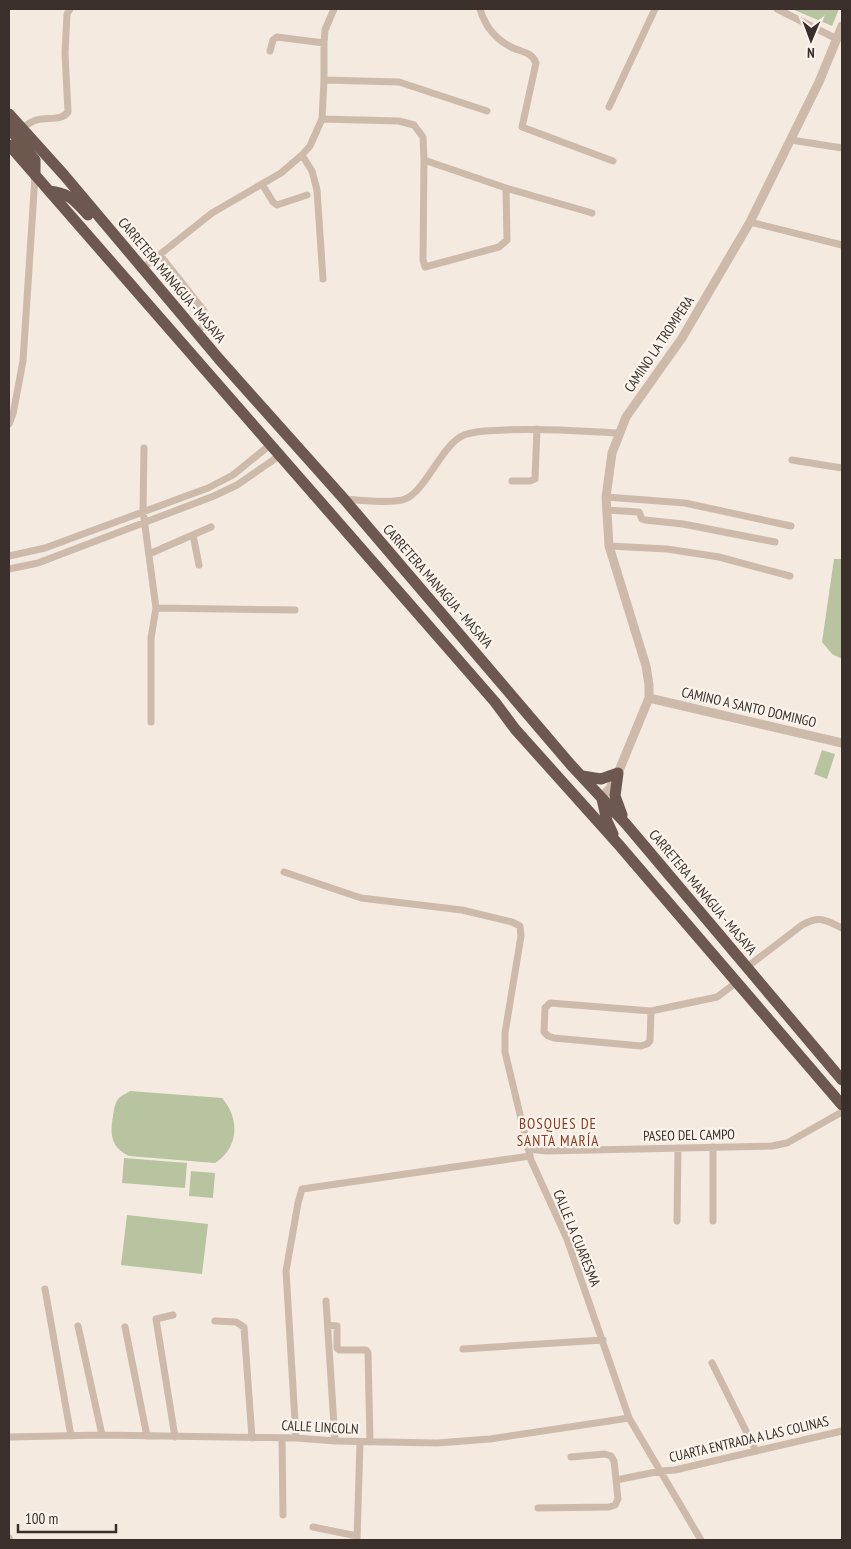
<svg xmlns="http://www.w3.org/2000/svg" width="851" height="1549" font-family="'PT Sans Narrow',sans-serif">
  <style>
    .green { fill: #b8c49f }
    .lines { fill: none; stroke-linecap: round; stroke-linejoin: round }
    .minor { stroke: #cdbaab; stroke-width: 7 }
    .tertiary { stroke: #cdbaab; stroke-width: 9 }
    .trunk { stroke: #6c584e; stroke-width: 11 }
    .labels { text-anchor: middle; dominant-baseline: central; stroke-width: 4.5; stroke-linejoin: round; paint-order: stroke }
    .street-label { font-size: 14px; fill: #3a2f2a; stroke: #fbf4ed }
    .neighbourhood-label { font-size: 15px; letter-spacing: 1px; fill: #8b3a21; stroke: #fbf4ed }
  </style>
  <rect width="100%" height="100%" fill="#f4eae0"/>
  <path class="green" d="M792 9H839L832 26Z
    M834 559H842V659L832 654 822 642Z
    M822 750 835 754 827 779 814 774Z
    M130 1091 222 1098C240 1118 239 1148 215 1163L129 1156C110 1147 110 1133 113 1116 114 1109 115 1102 120 1097 123 1095 127 1093 130 1091Z
    M124 1158 187 1163 185 1188 122 1183Z
    M191 1171 215 1173 213 1198 189 1196Z
    M127 1215 208 1224 202 1274 121 1265Z"/>
  <g class="lines">
    <path class="minor" d="M480 9C485 26 496 40 513 48 522 52 532 52 536 63L522 127 613 161
      M777 9 837 39
      M270 51 273 40 277 37 324 43
      M324 80 399 82 487 111
      M609 107 655 9
      M322 119 399 121 414 125 423 137 424 160 423 260 425 267 499 247 507 240 506 188
      M22 128C27 125 31 121 37 120 47 117 62 121 68 112L65 53 67 14 70 9
      M791 140 842 148
      M302 155 312 171 317 190 323 279
      M424 160 506 188 592 213
      M262 184 273 202 277 205 307 195
      M750 222 842 245
      M160 255 204 311C207 320 203 326 197 333
      M143 268 212 213 281 173 302 155 310 146 322 119 324 80V43L325 30 334 9
      M9 424 13 414 23 361 35 176
      M144 448 143 511 156 608 151 638V722
      M792 460 842 468
      M512 481H530L535 479 537 429
      M606 497 685 503 791 526
      M344 499C359 500 392 504 405 499 425 492 442 444 464 435 477 430 491 431 505 430 543 428 581 431 619 433
      M606 510 639 512 642 519 645 520 683 524 775 542
      M193 535 199 565
      M609 546 667 549 719 557 790 576
      M149 554 211 527
      M9 556 45 548 208 488 233 475 270 445
      M9 569 38 563 214 496 237 485 279 456
      M156 608 295 610
      M284 872 361 898 462 910 512 922 520 926 521 936 505 1033V1052L531 1160 567 1239 629 1418 701 1540
      M747 967 802 925C820 915 825 920 842 928
      M651 1011 650 1041 647 1044 641 1046 554 1038 548 1036 544 1032 545 1008 550 1003 651 1011 717 997 737 982
      M713 1147V1221
      M528 1149 546 1151 772 1146 787 1143 842 1112
      M677 1221 678 1148
      M45 1289 71 1436
      M326 1301 335 1441
      M173 1315 156 1319 175 1437
      M215 1321 236 1322 244 1327 252 1438
      M328 1325 337 1326V1348L339 1350H366L368 1353 370 1442
      M78 1326 102 1435
      M125 1327 147 1436
      M463 1349 603 1340
      M712 1363 756 1451
      M9 1437 102 1435 296 1438 335 1441 437 1443 490 1439 629 1418
      M282 1438 283 1515
      M296 1438 286 1271 298 1203 302 1189 530 1156
      M616 1480 661 1471 675 1470 842 1431
      M538 1508 609 1507 615 1505 618 1499 614 1461 611 1456 605 1454 571 1457
      M313 1527 357 1536
      M9 1538 10 1540
      M357 1540 360 1442"/>
    <path class="tertiary" d="M649 698 842 743
      M602 797 610 788 618 773 649 698V685L646 666 609 546 606 497 612 453 626 417 682 338 750 222 819 82 842 26"/>
    <path class="trunk" d="M9 114 64 175 219 359 344 499 571 765 626 824 842 1080
      M9 128 35 160V175
      M9 145 495 702 515 729 619 845 842 1105
      M49 191C70 193 75 201 88 215
      M582 776 601 779 618 773 615 796 622 815
      M602 799 607 821 613 834"/>
  </g>
  <g class="labels">
    <g class="street-label">
      <text transform="translate(172 280) rotate(50)">CARRETERA MANAGUA - MASAYA</text>
      <text transform="translate(659 344) rotate(-56)">CAMINO LA TROMPERA</text>
      <text transform="translate(438 586) rotate(49)">CARRETERA MANAGUA - MASAYA</text>
      <text transform="translate(749 707) rotate(13)">CAMINO A SANTO DOMINGO</text>
      <text transform="translate(703 892) rotate(50)">CARRETERA MANAGUA - MASAYA</text>
      <text transform="translate(689 1135) rotate(-1)">PASEO DEL CAMPO</text>
      <text transform="translate(577 1238) rotate(68)">CALLE LA CUARESMA</text>
      <text transform="translate(320 1427) rotate(3)">CALLE LINCOLN</text>
      <text transform="translate(749 1439) rotate(-13)">CUARTA ENTRADA A LAS COLINAS</text>
    </g>
    <g class="neighbourhood-label">
      <text x="558" y="1123">BOSQUES DE<tspan x="558" dy="17">SANTA MARÍA</tspan></text>
    </g>
  </g>
  <rect width="851" height="1549" fill="none" stroke="#3a2f2a" stroke-width="20"/>
  <g transform="translate(811 40) rotate(181)" stroke="#fbf4ed" stroke-width="4" paint-order="stroke">
  <path d="M0-4L9 19L0 12L-9 19Z" fill="#3a2f2a"/>
  <text y="-8" font-size="14" font-weight="bold" text-anchor="middle" fill="#3a2f2a">N</text>
  </g>
  <path d="M18 1524v8h98v-8" fill="none" stroke="#3a2f2a" stroke-width="2.5"/>
  <text x="25" y="1524" font-size="15" fill="#3a2f2a" stroke="#fbf4ed" stroke-width="4" paint-order="stroke">100 m</text>
</svg>
